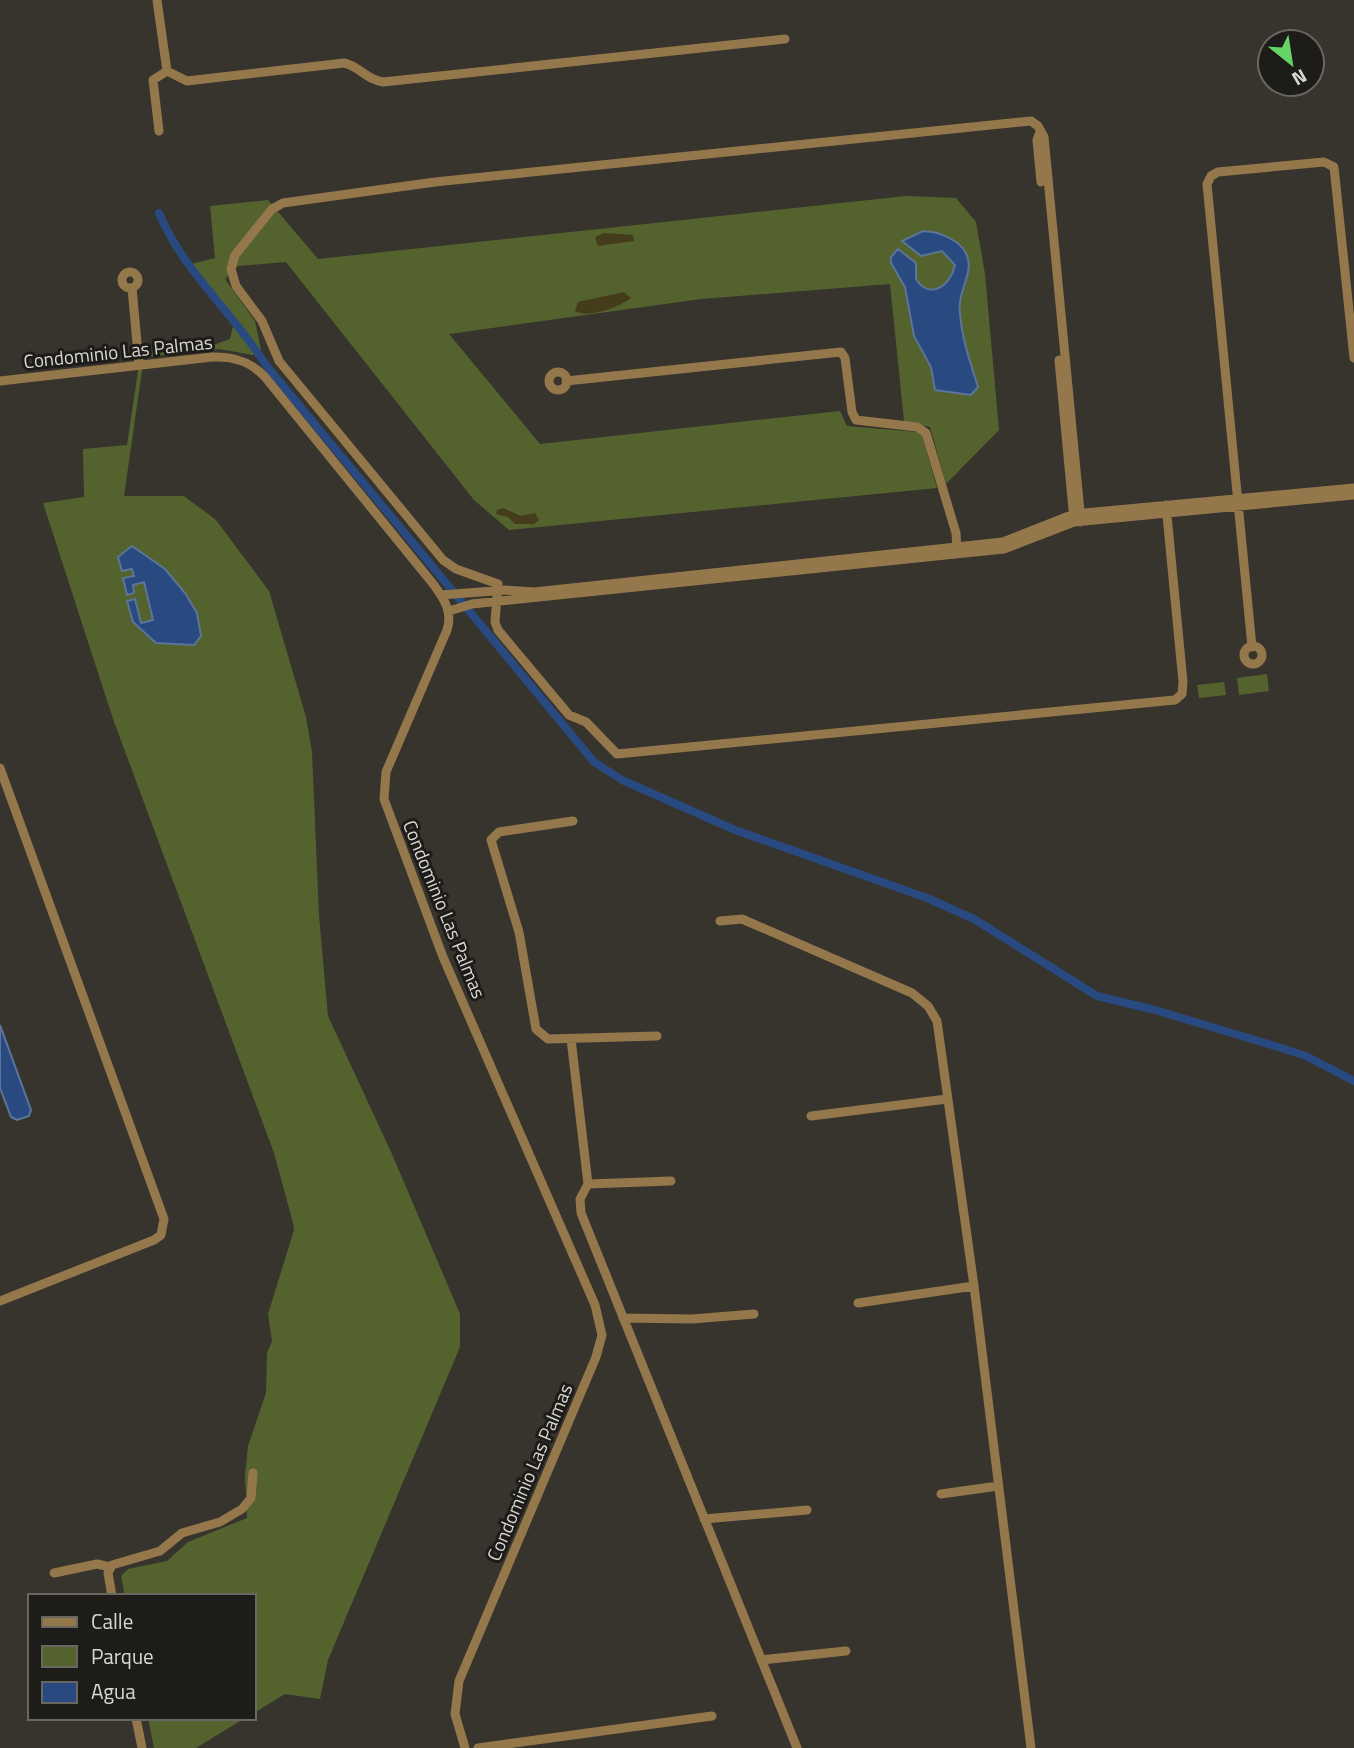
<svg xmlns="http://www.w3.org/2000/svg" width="1354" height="1748" font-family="'Titillium Web',sans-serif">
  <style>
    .green { fill: #54632e }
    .sand { fill: #443c1b }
    .water { fill: #284a80; stroke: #5d7499; stroke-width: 2 }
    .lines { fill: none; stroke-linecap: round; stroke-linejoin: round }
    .canal { stroke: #284a80; stroke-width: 8 }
    .street { stroke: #94774a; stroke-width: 9 }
    .labels { text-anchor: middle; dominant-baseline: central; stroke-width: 6; stroke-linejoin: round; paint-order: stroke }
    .street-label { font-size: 19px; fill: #d9d7d2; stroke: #1d1c18 }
  </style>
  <rect width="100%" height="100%" fill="#37342d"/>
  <path class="green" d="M906 196 956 198 976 222 985 274 999 430 946 484 930 427 904 421 890 284 701 299 449 334 540 444 840 411 847 426 917 432 922 435 937 488 509 530 474 500 286 262 238 266 225 279 255 321 261 350 253 355 219 349 144 357 124 496H184L216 520 269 591 306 717 312 752 319 916 328 1016 392 1154 460 1314V1347L328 1660 320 1699 285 1694 254 1713V1596H125L121 1576 128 1569 167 1561 188 1542 247 1518 245 1476 248 1446 266 1393 267 1353 272 1341 268 1314 294 1230 293 1223 274 1153 113 719 43 503 84 497 83 449 127 445 141 351 216 344 230 339 233 326 191 264 215 258 210 206 268 200 318 259Z
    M1267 674 1269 691 1239 695 1237 678Z
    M1224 682 1226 695 1199 698 1197 685Z
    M148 1718H245L196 1748H154Z"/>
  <path class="sand" d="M604 233 633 235 634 241 598 246 595 237Z
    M624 292 631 298C620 307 587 319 575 311L578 302Z
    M503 508 521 516 535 513 539 520 534 524H515L508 517 496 514 497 510Z"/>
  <path class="water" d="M923 231C944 232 974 245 968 272 965 287 958 297 960 314 962 339 970 362 978 387L971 395 935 390 931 367 914 336 905 287 891 263V257L898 249 916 263V279C930 301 951 285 955 265L942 251 921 256 902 241Z
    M132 546 165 569 185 593 197 613 201 636 194 645 156 643 133 622 127 601 135 599 141 623 153 620 144 582 133 585 134 593 127 595 123 578 134 576 132 569 122 571 118 557Z
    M0 1025 31 1110 29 1116 17 1120 11 1117 0 1088Z"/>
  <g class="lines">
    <path class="canal" d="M159 213C183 271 231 310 265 364L594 762 622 780 735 830 927 898 974 919 1097 996 1155 1010 1275 1046 1306 1056 1354 1081"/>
    <path class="street" d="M157 0 167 71 153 80 159 131
      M167 71 187 81 344 63C359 66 367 80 383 82L785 39
      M1040 132 1037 140 1041 182
      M122 280a8 8 0 1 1 16 0a8 8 0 1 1-16 0Z
      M132 288 139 365
      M1059 360 1074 520
      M549 381a9 9 0 1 1 18 0a9 9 0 1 1-18 0Z
      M0 381 212 357C233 356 250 361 265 377L434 585C444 599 453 612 447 630L386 772 384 799 443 957 595 1305 602 1335 596 1357 459 1681 455 1714 465 1748
      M566 381 841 352 845 358 852 412 856 420 917 427 926 433 956 533 957 552
      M1081 522 1044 137 1038 126 1031 121 435 182 283 203 272 209 235 255 231 269 236 286 262 321 279 361 443 560 456 569 498 584 495 622 498 630 569 715 586 722 617 754 1175 700 1182 694 1183 682 1166 505
      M441 595 506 590 534 592 1003 542 1074 514 1354 488
      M449 611 472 604 1004 549 1074 522 1354 495
      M1244 655a9 9 0 1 1 18 0a9 9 0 1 1-18 0Z
      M1252 647 1207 184 1211 176 1218 172 1324 162 1334 167 1354 358
      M0 768 164 1219 161 1235 154 1240 0 1301
      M573 821 499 832 491 840 519 932 536 1029 548 1039 657 1036
      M720 921 742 919 912 993 928 1006 937 1021 974 1286 1031 1748
      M571 1039 588 1184 580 1199 581 1213 797 1748
      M811 1116 947 1099
      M588 1184 671 1181
      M858 1303 974 1286
      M623 1318 692 1319 754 1314
      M941 1494 998 1486
      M704 1519 807 1510
      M54 1573 97 1564 110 1567
      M112 1596 108 1573 112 1565 160 1551 182 1533 220 1522 242 1509 251 1498 253 1473
      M761 1660 846 1651
      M136 1718 142 1748
      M478 1748 712 1716"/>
  </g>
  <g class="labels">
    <g class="street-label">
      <text transform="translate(118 351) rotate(-6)">Condominio Las Palmas</text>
      <text transform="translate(445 909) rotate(68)">Condominio Las Palmas</text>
      <text transform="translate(529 1472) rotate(-67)">Condominio Las Palmas</text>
    </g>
  </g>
  <rect x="28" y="1594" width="228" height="126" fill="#1d1c18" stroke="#686762" stroke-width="2"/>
  <rect x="42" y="1617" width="35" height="10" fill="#94774a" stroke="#686762" stroke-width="2"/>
  <text x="91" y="1629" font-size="21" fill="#d9d7d2">Calle</text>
  <rect x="42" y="1646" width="35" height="21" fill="#54632e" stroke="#686762" stroke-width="2"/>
  <text x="91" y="1664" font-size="21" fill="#d9d7d2">Parque</text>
  <rect x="42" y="1682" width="35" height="21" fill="#284a80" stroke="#686762" stroke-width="2"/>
  <text x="91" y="1699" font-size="21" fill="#d9d7d2">Agua</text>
  <g transform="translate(1291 63) rotate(150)"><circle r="33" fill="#1d1c18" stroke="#686762" stroke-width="2"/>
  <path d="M0-5L12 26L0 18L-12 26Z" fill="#65d467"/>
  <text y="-10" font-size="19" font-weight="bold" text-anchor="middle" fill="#d9d7d2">N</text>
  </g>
</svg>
